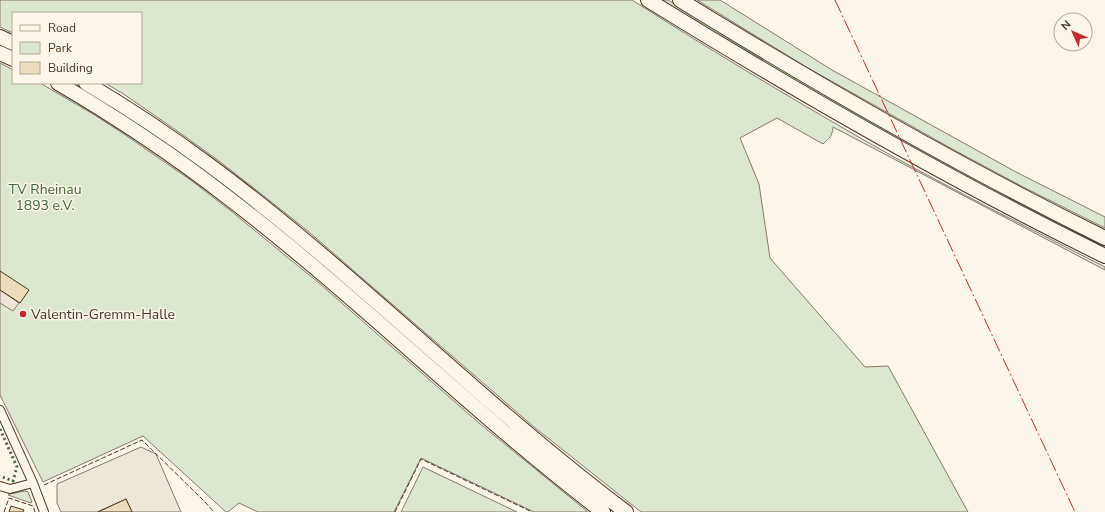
<svg xmlns="http://www.w3.org/2000/svg" width="1105" height="512" font-family="'Nunito Sans',sans-serif">
  <style>
    .green { fill: #dce7d0; stroke: #887966 }
    .parking { fill: #ede7d9; stroke: #887966 }
    .building { fill: #ecdcbc; stroke: #4a3520 }
    .lines { fill: none; stroke-linecap: round; stroke-linejoin: round }
    .street-casing { stroke: #4a3520; stroke-width: 10 }
    .highway-casing { stroke: #4a3520; stroke-width: 16 }
    .street { stroke: #fbf6e9; stroke-width: 8 }
    .highway { stroke: #fbf6e9; stroke-width: 14 }
    .hedge { stroke: #436837; stroke-width: 3; stroke-dasharray: 2 3; stroke-linecap: butt }
    .fence { stroke: #4a3520; stroke-width: 1; stroke-dasharray: 5 2; stroke-linecap: butt }
    .power { stroke: #c62828; stroke-width: 1; stroke-dasharray: 14 3 2 3; stroke-linecap: butt }
    .poi-dot { fill: #c62828; stroke: #fbf6e9; stroke-width: 1.5 }
    .labels { text-anchor: middle; dominant-baseline: central; stroke-width: 3; stroke-linejoin: round; paint-order: stroke }
    .park-label { font-size: 14px; fill: #436837; stroke: #fbf6e9 }
    .poi-label { font-size: 14px; fill: #4a3520; stroke: #fbf6e9; text-anchor: start }
  </style>
  <rect width="100%" height="100%" fill="#fbf6e9"/>
  <path class="green" d="M0 0H632C707 48 784 94 862 139 941 184 1023 225 1105 267V270L833 127C832 137 830 137 823 144L777 118 740 138 759 184 770 258 865 367 888 366 968 512H641L534 427 347 265 309 232 260 193 219 161 183 135 122 93 105 83H141V13H13V33L0 27Z
    M659 0H668L687 12 950 164 947 168 891 138Z
    M697 0H720L832 70 1016 172 1105 217V228L1025 188 954 150 808 68Z
    M0 63 13 70V83H40L93 114 124 134 192 181 231 211 319 283 479 423 588 512H534L421 458 394 512H258L239 503 228 512H226L143 436 43 482 0 395Z
    M69 83H76L87 89 177 148 304 247 399 330 397 332Z
    M1011 197 1105 244V250L1012 201 1010 198Z
    M423 467 517 512H401Z
    M25 491 28 492 32 502 31 503 8 495 10 494Z"/>
  <path class="parking" d="M0 290 19 303 13 311 0 303Z
    M141 447 156 454 181 512H132L126 499 97 512H61L57 503V484Z"/>
  <path class="building" d="M0 271 29 290 20 303 0 290Z
    M126 499 132 512H98Z
    M11 506 24 510 23 512H9Z"/>
  <g class="lines">
    <defs>
      <path id="street" d="M0 410 33 483 44 512
        M0 486 10 489 33 483"/>
      <path id="highway" d="M648 0C797 92 948 179 1105 256
        M680 0C818 85 959 166 1105 238
        M0 37 13 43
        M0 53 13 59
        M58 83C116 117 172 154 226 196 356 295 472 412 603 512
        M86 83C128 108 169 135 208 164 304 235 393 317 484 396 530 436 577 475 626 512"/>
    </defs>
    <use href="#street" class="street-casing"/>
    <use href="#highway" class="highway-casing"/>
    <use href="#street" class="street"/>
    <use href="#highway" class="highway"/>
    <path class="hedge" d="M0 429 17 467 13 481 0 476"/>
    <path class="fence" d="M44 485 142 440 204 501 214 512
      M4 512 9 498 33 506 35 512
      M395 512 421 459 532 512"/>
    <path class="power" d="M835 0 1075 512"/>
  </g>
  <circle class="poi-dot" cx="23" cy="314" r="4"/>
  <g class="labels">
    <g class="park-label">
      <text x="45" y="189">TV Rheinau<tspan x="45" dy="16">1893 e.V.</tspan></text>
    </g>
    <g class="poi-label">
      <text x="31" y="314">Valentin-Gremm-Halle</text>
    </g>
  </g>
  <rect x="12" y="12" width="130" height="72" fill="#fbf6e9" stroke="#b4a999"/>
  <rect x="20" y="25" width="20" height="6" fill="#fbf6e9" stroke="#b4a999"/>
  <text x="48" y="32" font-size="12" fill="#4a3520">Road</text>
  <rect x="20" y="42" width="20" height="12" fill="#dce7d0" stroke="#b4a999"/>
  <text x="48" y="52" font-size="12" fill="#4a3520">Park</text>
  <rect x="20" y="62" width="20" height="12" fill="#ecdcbc" stroke="#b4a999"/>
  <text x="48" y="72" font-size="12" fill="#4a3520">Building</text>
  <g transform="translate(1073 32) rotate(315)"><circle r="19" fill="#fbf6e9" stroke="#b4a999"/>
  <path d="M0-3L7 15L0 10L-7 15Z" fill="#c62828"/>
  <text y="-6" font-size="11" font-weight="bold" text-anchor="middle" fill="#4a3520">N</text>
  </g>
</svg>
